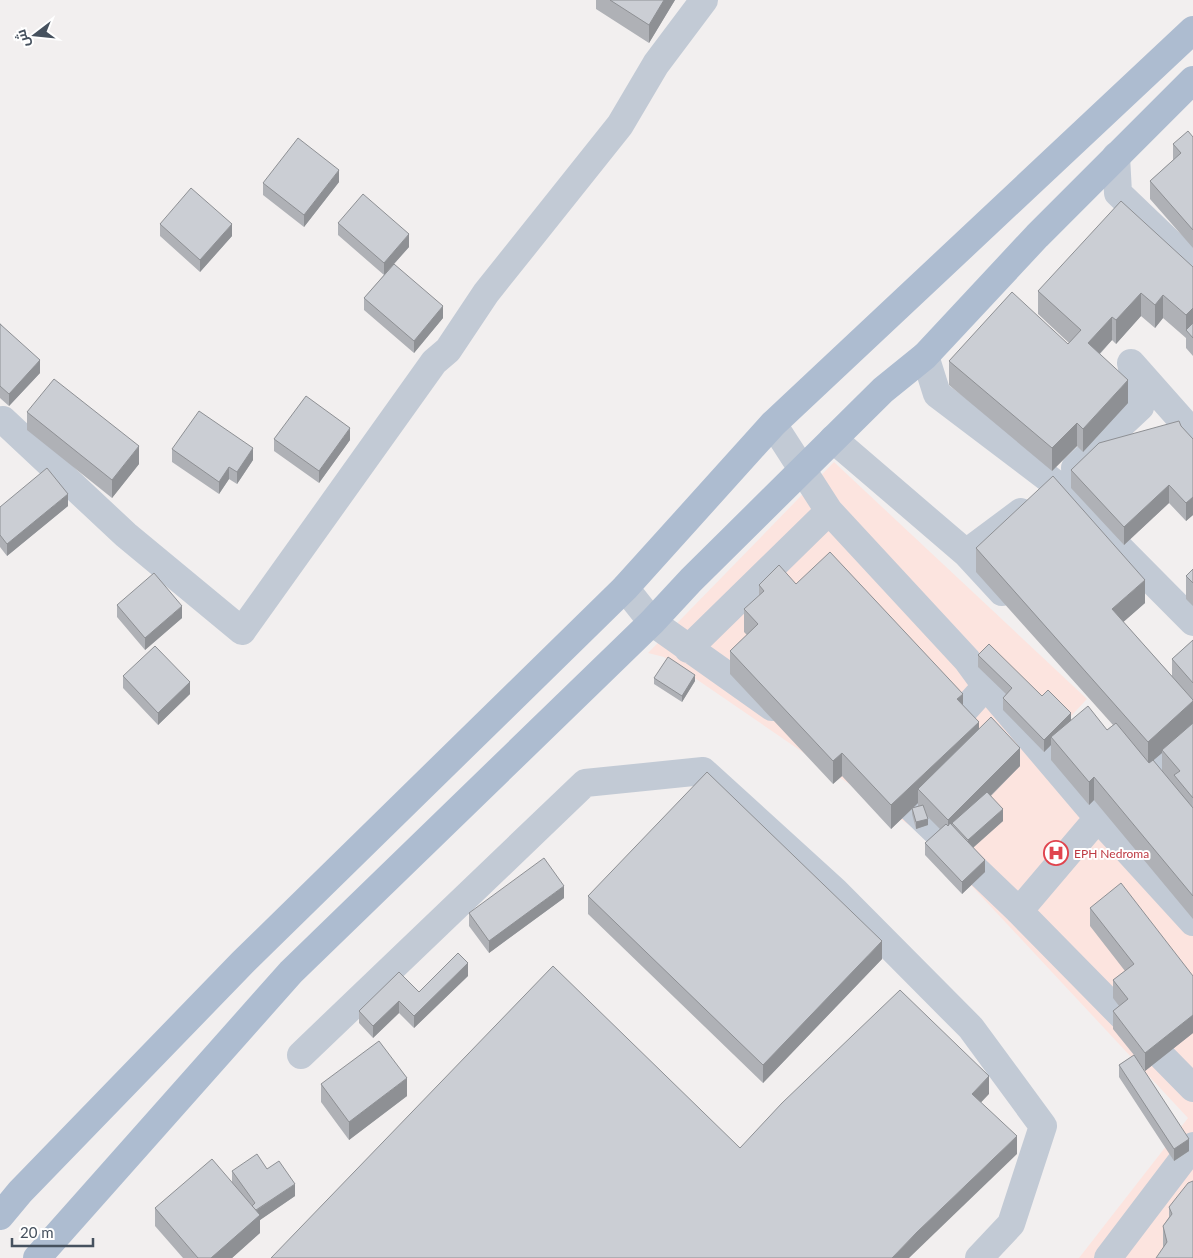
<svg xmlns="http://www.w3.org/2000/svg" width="1193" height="1258" font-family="Lato,Cairo,sans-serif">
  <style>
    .medical { fill: #fce4df }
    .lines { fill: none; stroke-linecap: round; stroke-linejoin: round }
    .minor { stroke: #c2cad5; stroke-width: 28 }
    .major { stroke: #adbcd0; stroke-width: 28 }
    .wall { fill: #afb1b6; fill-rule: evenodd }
    .shaded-wall { fill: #8e9094 }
    .building { fill: #cbced4; stroke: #8e9094 }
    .labels { text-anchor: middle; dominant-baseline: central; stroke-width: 4; stroke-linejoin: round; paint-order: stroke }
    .health-label { font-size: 12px; fill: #be3a42; stroke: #fff; text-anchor: start }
  </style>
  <rect width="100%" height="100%" fill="#f2efef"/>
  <path class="medical" d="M834 462 1087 699 1057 731 1193 874V1258H1079L1188 1118 925 836 664 657 648 653Z"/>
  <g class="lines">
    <path class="minor" d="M1116 156 1118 193 1193 265
      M925 356 937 394 1057 485 1193 622
      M1132 364 1193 433
      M3 420 126 535 242 631 434 362 448 350 486 293 620 125 656 64 704 0
      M773 424 829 511 967 660 986 686 942 735
      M833 439 966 553 1002 592
      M1075 468 1140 407 1131 363
      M966 553 1021 512
      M625 588 652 622 772 707
      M688 649 829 511
      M986 686 1098 818 1193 922
      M1131 729 1193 790
      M901 798 1019 911 1193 1088
      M1019 911 1098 818
      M301 1055 585 783 703 771 835 891 971 1028 1043 1126 1011 1224 979 1258
      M1108 1258 1193 1146"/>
    <path class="major" d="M0 1216 20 1192 243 962 625 588 773 424 1193 30
      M37 1258 291 972 652 622 691 580 883 390 925 356 1037 236 1193 80"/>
  </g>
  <path class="wall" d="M596 0H675L649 43 596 9Z
    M1193 137V248L1150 199V181L1173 160V144Z
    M339 182 304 227 263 195V183Z
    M338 223 409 247 394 264 443 318 414 353 364 310V298L384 275 338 235Z
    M160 224 232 236 200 272 160 236Z
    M1193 267V356L1186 348V338L1163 318 1155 328 1141 316 1116 344 1112 340 1100 354 1128 403 1083 452 1077 446 1052 471 949 385V361L1068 344 1069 343 1038 314V291Z
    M0 323 40 373 9 406 0 398Z
    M27 412 139 464 112 498 27 430Z
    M1181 426 1193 439V515L1186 521 1169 503 1124 545 1071 488V470Z
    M274 439 350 440 319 483 274 451Z
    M172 449 253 460 237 484 229 479 219 494 172 462Z
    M68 506 7 556 0 547V507Z
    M976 548 1145 603 1123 622 1172 676V659L1193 640V919L1094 800 1089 805 1051 760V745L1044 752 1003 710V698L1006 694 978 667V655L1042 696 1071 721 1107 730 1113 725 976 572ZM1162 753V771L1153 760Z
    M1193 569V606L1186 599V576Z
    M796 584 963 705 979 729 1020 766 991 796 1003 821 973 848 985 872 962 894 925 855V843L940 829 926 815 928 825 916 829 912 814V809L891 829 842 776 833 784 730 674V651L747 635 744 632V609L759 596V585ZM918 803V806L913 808Z
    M117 605 182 618 145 650 117 617Z
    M123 676 190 694 158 725 123 688Z
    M654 678 695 681 682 702 654 684Z
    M588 896 882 959 763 1083 588 914Z
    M564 898 489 953 469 926V913Z
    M1090 908 1193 976V1033L1145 1071 1138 1061 1189 1151 1174 1161 1119 1077V1065L1134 1055 1113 1029V1011L1119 1006 1113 998V980L1125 971 1090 926Z
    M468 976 414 1028 399 1013 373 1038 359 1023V1011Z
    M321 1084 407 1096 349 1140 321 1102Z
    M267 1169 295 1196 260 1220V1233L232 1258H183L155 1226V1208L232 1183V1171Z
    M1169 1207 1193 1258 1163 1248V1226L1169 1217Z"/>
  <path class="shaded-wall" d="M664 0H675L649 43V25Z
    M339 170V182L304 227V215Z
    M232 224V236L200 272V260Z
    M409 234V247L384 275V263Z
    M1141 293V316L1116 344V320Z
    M1163 295V318L1155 328V305Z
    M443 306V318L414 353V341Z
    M1193 308V331H1186V315Z
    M1112 317V340L1088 366V343Z
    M40 360V373L9 406V394Z
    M1128 380V403L1083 452V429Z
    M1077 423V446L1052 471V448Z
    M350 428V440L319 483V471Z
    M139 446V464L112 498V480Z
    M253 448V460L237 484V472Z
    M229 467V479L219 494V482Z
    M1169 485V503L1124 545V527Z
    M68 494V506L7 556V544Z
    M1193 497V515L1186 521V503Z
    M1145 580V603L1112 632V609Z
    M182 606V618L145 650V638Z
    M695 675V681L682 702V696Z
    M190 682V694L158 725V713Z
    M963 694V717L957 699Z
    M1193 701V724L1162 750V753L1148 765V742Z
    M1071 713V725L1051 737V745L1044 752V740Z
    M979 722V746L918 789V803L891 829V805Z
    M1020 748V766L958 828 952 823V833L948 838V820Z
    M842 753V776L833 784V761Z
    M1094 777V800L1089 805V782Z
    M1003 809V821L968 852V840Z
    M928 819V825L916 829V822Z
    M985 860V872L962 894V882Z
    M564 886V898L489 953V941Z
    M882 941V959L763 1083V1065Z
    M468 963V976L414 1028V1016Z
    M399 1001V1013L373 1038V1026Z
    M1193 1015V1033L1145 1071V1053Z
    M989 1076V1094L972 1112V1094Z
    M407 1078V1096L349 1140V1122Z
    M1017 1136V1154L909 1258H892L917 1232Z
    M1189 1139V1151L1174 1161V1149Z
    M295 1184V1196L260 1220V1233L232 1258H211L254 1212Z"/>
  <path class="building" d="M610 0H664L649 25Z
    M1188 131 1193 137V230L1150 181 1181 153 1173 144Z
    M298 138 339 170 304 215 263 183Z
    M191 188 232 224 200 260 160 224Z
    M363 194 409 234 384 263 338 223Z
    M1121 201 1193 267V308L1186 315 1163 295 1155 305 1141 293 1116 320 1112 317 1088 343 1128 380 1083 429 1077 423 1052 448 949 361 1012 292 1068 344 1081 330 1038 291Z
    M394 264 443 306 414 341 364 298Z
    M1193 323V338L1186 330Z
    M0 324 40 360 9 394 0 386Z
    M54 379 139 446 112 480 27 412Z
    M306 396 350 428 319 471 274 439Z
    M199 411 253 448 237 472 229 467 219 482 172 449Z
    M1179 421 1181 426 1193 439V497L1186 503 1169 485 1124 527 1071 470 1099 443Z
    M47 468 68 494 7 544 0 535V507Z
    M1053 476 1145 580 1112 609 1193 700V701L1148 742 976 548Z
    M830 552 963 694 957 699 979 722 891 805 842 753 833 761 730 651 758 624 744 609 764 591 759 585 779 565 796 584Z
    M1193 569V583L1186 576Z
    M154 573 182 606 145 638 117 605Z
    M1193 640V683L1172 659Z
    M989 644 1042 696 1048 690 1071 713 1044 740 1003 698 1012 688 978 655Z
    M155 646 190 682 158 713 123 676Z
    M668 657 695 675 682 696 654 678Z
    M1088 706 1107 730 1116 723 1149 763 1153 760 1193 808V896L1094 777 1089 782 1051 737Z
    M991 717 1020 748 948 820 918 789Z
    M1193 723V798L1174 775 1180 771 1162 750Z
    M707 772 882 941 763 1065 588 896Z
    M987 792 1003 809 968 840 952 823Z
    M923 805 928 819 916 822 912 808Z
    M950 823 985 860 962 882 925 843 946 824 948 826Z
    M544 858 564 886 489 941 469 913Z
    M1121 883 1193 976V1015L1145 1053 1113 1011 1128 999 1113 980 1134 964 1090 908Z
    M458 953 468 963 414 1016 399 1001 373 1026 359 1011 399 972 419 992Z
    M553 966 740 1148 782 1103 900 990 989 1076 972 1094 1017 1136 917 1232 892 1258H271Z
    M379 1041 407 1078 349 1122 321 1084Z
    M1134 1055 1189 1139 1174 1149 1119 1065Z
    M257 1154 267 1169 279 1161 295 1184 256 1210 252 1206 255 1203 232 1171Z
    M212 1159 260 1215 211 1258H198L155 1208Z
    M1193 1181V1258H1156L1167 1242 1163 1226 1172 1214 1169 1207 1188 1183Z"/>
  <defs>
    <symbol id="hospital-ring" viewBox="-11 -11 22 22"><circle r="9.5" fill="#fff" stroke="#e0444e" stroke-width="1.5"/><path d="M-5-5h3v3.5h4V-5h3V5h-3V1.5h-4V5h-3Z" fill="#e0444e"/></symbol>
  </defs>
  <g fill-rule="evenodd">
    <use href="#hospital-ring" x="1042" y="839" width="28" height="28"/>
  </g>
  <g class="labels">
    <g class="health-label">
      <text x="1074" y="853">EPH Nedroma</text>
    </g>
  </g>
  <g transform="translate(35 35) rotate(254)" stroke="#ffffff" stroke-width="4" paint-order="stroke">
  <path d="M0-4L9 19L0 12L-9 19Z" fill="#46515e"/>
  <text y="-8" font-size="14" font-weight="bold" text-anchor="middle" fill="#46515e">ش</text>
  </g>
  <path d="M12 1238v8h81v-8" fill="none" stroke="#46515e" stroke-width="2.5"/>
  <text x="20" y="1238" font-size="15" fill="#46515e" stroke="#ffffff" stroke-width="4" paint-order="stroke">20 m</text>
</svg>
